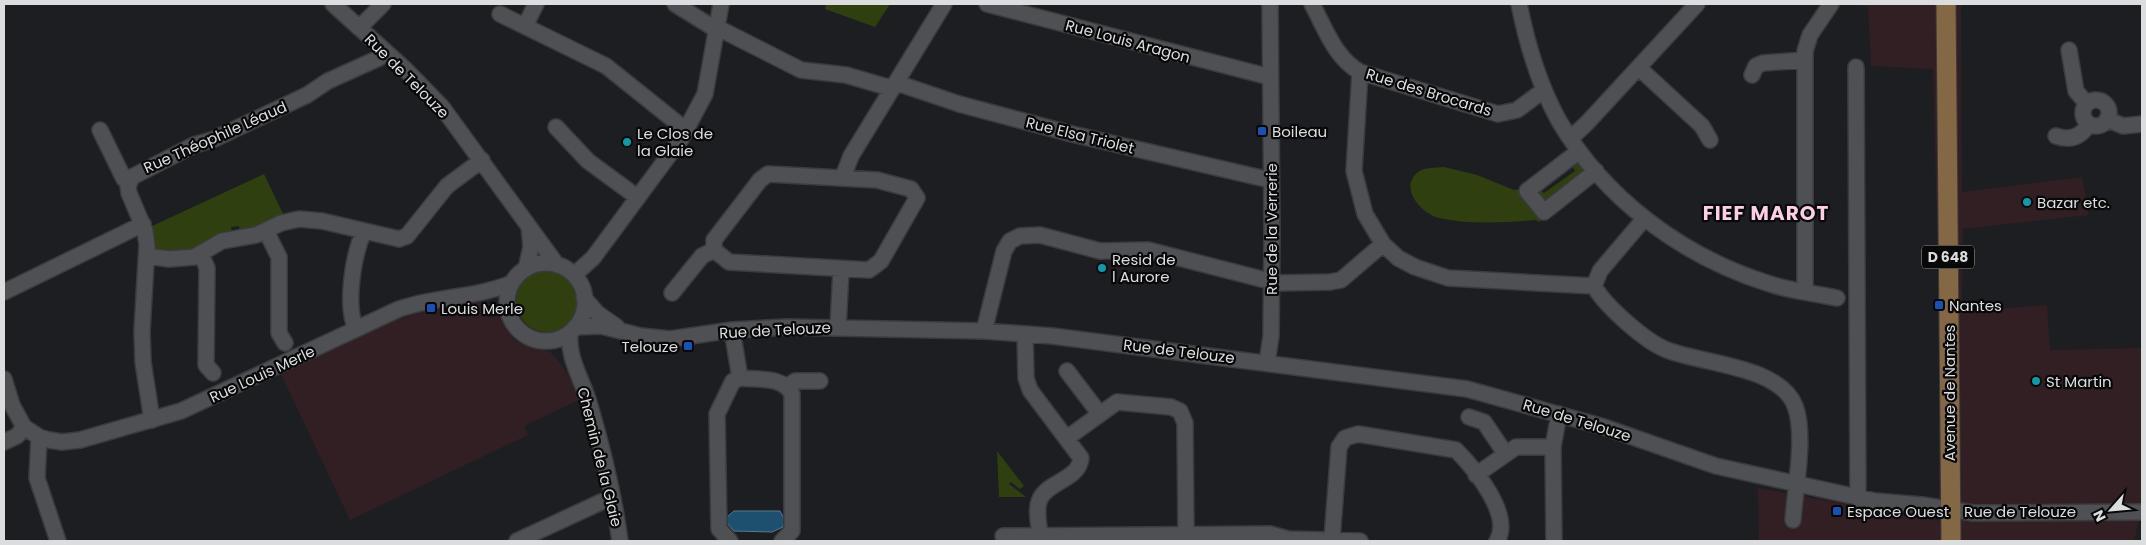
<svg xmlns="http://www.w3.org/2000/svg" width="2146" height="545" font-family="Poppins,sans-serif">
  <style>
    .commercial { fill: #321f23 }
    .green { fill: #303f0f }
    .water { fill: #1d4f6e; stroke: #567a90 }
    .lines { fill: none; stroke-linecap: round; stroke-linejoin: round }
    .minor-casing { stroke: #3a3b3e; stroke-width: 18 }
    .major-casing { stroke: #3a3b3e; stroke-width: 21 }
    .minor { stroke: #4e5054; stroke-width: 15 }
    .major { stroke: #846745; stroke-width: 19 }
    .transit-dot { fill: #1a4fb4; stroke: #080809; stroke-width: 2 }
    .culture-dot { fill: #0f9aa8; stroke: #080809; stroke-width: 2 }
    .labels { text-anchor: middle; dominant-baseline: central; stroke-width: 4.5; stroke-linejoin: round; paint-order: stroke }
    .shield { fill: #080809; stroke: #9c9d9f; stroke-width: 1 }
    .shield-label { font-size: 14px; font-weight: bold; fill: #dcdddf }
    .street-label { font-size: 15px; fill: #dcdddf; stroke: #080809 }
    .poi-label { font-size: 15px; fill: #dcdddf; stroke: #080809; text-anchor: start }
    .district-label { font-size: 20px; font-weight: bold; letter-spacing: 1px; fill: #fccfe7; stroke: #080809 }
  </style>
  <rect width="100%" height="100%" fill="#1d1e21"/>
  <path class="commercial" d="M1841 4H1961L1962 192 2082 177 2089 215 1963 229 1962 311 2047 305 2050 350 2142 348V520H2139L2134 541H1759L1758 488 1939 521V312L1933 69 1871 66 1868 6Z
    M482 300 502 311 512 332 511 337 523 345H532L550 352 557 359 572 379 579 400 524 426 528 435 350 520 280 372 389 322 438 307Z"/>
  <path class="green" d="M826 4H890L875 27 825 9Z
    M1576 159 1584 169V175L1546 206 1533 193 1538 188 1544 193 1575 171 1571 164Z
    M1444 167 1477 175 1514 190 1521 189 1546 217 1539 222 1536 220C1505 222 1470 225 1439 218 1422 214 1398 188 1418 172 1424 167 1436 168 1444 167Z
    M264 174 285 218 240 233 239 226 231 227 232 235C196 252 192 255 152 251L150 227Z
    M516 301a31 31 0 1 1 62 0a31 31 0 1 1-62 0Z
    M997 451 1024 486 1020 489 1011 482 1009 484 1026 497H999Z"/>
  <path class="water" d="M734 511H780L784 519 783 527 772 532 734 531 726 522 727 517Z"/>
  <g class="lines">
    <defs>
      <path id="minor" d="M333 4 406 70 442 107 557 265
        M675 4 712 27 722 30 801 70 846 75 887 87 900 84 959 104 1072 134 1270 180
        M987 4 1270 77
        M1312 4C1325 28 1335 58 1360 72L1498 114 1517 110 1544 90
        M1519 4C1527 44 1539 85 1559 121 1605 199 1682 256 1767 283 1789 291 1814 293 1837 298
        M500 14 606 66 686 130
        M525 26 536 4
        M359 28 383 4
        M2069 50 2076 91 2087 104
        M1856 67 1858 499
        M1639 68 1702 126 1710 140
        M1360 72 1354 171 1365 214 1383 244 1398 258 1415 267 1448 278 1594 286
        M1752 75 1756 66 1763 63 1804 60
        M2083 113a13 13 0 1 1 26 0a13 13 0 1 1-26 0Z
        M2107 119 2123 126 2142 124
        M556 127 588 161 637 197
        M100 130 124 179 129 182
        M2056 136C2070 141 2081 137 2089 124
        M1571 138 1587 123 1697 4
        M1579 151 1527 191 1544 212 1596 171
        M768 174 877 180 911 189 917 198 881 261 869 270 729 262 714 250V240L760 180Z
        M843 177 851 156 944 4
        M1644 219 1600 271 1594 286C1605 306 1646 342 1667 350 1703 364 1780 366 1795 406 1806 434 1795 489 1793 520
        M266 231 279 257V333L285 343
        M201 254 207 268 206 365 213 373
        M147 256 169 259 194 257 222 241 256 235 281 223 299 219 322 221 399 239 407 236 447 186 482 160
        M507 302a39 39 0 1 1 78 0a39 39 0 1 1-78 0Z
        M526 269 531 247 529 227
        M574 275 593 258 681 139 705 94 721 4
        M4 292 143 224
        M1805 292V51L1810 35 1831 4
        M672 293 702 256 714 250
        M584 298 597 313 617 327
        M575 327 601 326 641 336 670 339 732 330 787 327 984 331 1052 336 1467 389 1604 427 1716 466 1875 501 1922 505 1973 513 2142 512
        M838 327 841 270
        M356 329C345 306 353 255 364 231
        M732 330 740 378
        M984 331 1004 251 1010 241 1020 236 1040 235 1100 251 1148 250 1277 283 1330 282 1341 280 1383 244
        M570 332C567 359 583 380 590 406 603 450 614 496 620 541
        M1025 334 1026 378 1030 390 1081 458C1079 480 1048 481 1040 499 1035 509 1039 524 1040 535
        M1267 363 1271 336 1272 234 1270 4
        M1067 371 1099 413
        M740 378C758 380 783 376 792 394V531L782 541
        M4 379 12 405 24 427 39 437 49 440 62 442 80 440 181 411 399 309C436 296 476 298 512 283
        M788 386 795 381H820
        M1469 417 1484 422 1505 453
        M152 420 143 362 142 331 147 245 145 231 129 193 128 186 132 177 194 145 212 140 307 95 328 81 379 58 385 52
        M39 437 37 478 58 541
        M1067 438 1117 402 1171 407 1180 411 1185 423 1186 534
        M4 442 17 436 24 427
        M1476 475 1516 447H1553
        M1003 536 1270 534 1288 539 1360 541
        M1332 539 1339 447 1345 438 1358 434 1456 450C1474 468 1513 515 1497 541
        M517 541 601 502 613 498
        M730 541 719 529 717 414 733 381 740 378
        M1554 541 1553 447 1559 414"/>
      <path id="major" d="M1946 4 1951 541"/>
    </defs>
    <use href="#minor" class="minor-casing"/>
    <use href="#major" class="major-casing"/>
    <use href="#minor" class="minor"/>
    <use href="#major" class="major"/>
  </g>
  <g class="transit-dot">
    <rect x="1257" y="126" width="10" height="10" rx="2.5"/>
    <rect x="1934" y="300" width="10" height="10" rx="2.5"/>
    <rect x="426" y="303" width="10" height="10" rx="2.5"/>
    <rect x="683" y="341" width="10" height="10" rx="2.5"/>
    <rect x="1832" y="506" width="10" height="10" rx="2.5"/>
  </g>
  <g class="culture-dot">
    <circle cx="627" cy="142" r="5"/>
    <circle cx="2027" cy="202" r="5"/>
    <circle cx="1102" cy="268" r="5"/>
    <circle cx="2036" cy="381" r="5"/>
  </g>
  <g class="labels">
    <rect class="shield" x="1922" y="245.5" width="52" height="23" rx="4"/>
    <g class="shield-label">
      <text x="1948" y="257">D 648</text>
    </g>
    <g class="street-label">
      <text transform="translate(1128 41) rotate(15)">Rue Louis Aragon</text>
      <text transform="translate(407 76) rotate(45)">Rue de Telouze</text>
      <text transform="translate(1429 92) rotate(17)">Rue des Brocards</text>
      <text transform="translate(1080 135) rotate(14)">Rue Elsa Triolet</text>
      <text transform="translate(215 137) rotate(-24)">Rue Théophile Léaud</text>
      <text transform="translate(1271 229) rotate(-90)">Rue de la Verrerie</text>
      <text transform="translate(775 330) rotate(-3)">Rue de Telouze</text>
      <text transform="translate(1179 351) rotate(7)">Rue de Telouze</text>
      <text transform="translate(262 374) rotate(-25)">Rue Louis Merle</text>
      <text transform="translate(1949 393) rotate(-90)">Avenue de Nantes</text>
      <text transform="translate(1577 420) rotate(17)">Rue de Telouze</text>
      <text transform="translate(600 457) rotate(76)">Chemin de la Glaie</text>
      <text x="2020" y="511">Rue de Telouze</text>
    </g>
    <g class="poi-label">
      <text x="1272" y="131">Boileau</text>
      <text x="637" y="133">Le Clos de<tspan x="637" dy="17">la Glaie</tspan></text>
      <text x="2037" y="202">Bazar etc.</text>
      <text x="1112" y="259">Resid de<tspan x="1112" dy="17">l Aurore</tspan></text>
      <text x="1949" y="305">Nantes</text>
      <text x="441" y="308">Louis Merle</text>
      <text x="678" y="346" text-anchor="end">Telouze</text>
      <text x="2046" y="381">St Martin</text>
      <text x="1847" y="511">Espace Ouest</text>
    </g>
    <g class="district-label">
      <text x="1766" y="213">FIEF MAROT</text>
    </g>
  </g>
  <rect width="2146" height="545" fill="none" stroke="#dcdddf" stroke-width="10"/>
  <g transform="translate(2111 510) rotate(243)" stroke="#080809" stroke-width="4" paint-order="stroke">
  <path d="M0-4L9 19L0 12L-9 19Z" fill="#dcdddf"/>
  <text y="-8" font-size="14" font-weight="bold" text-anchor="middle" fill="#dcdddf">N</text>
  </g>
</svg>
